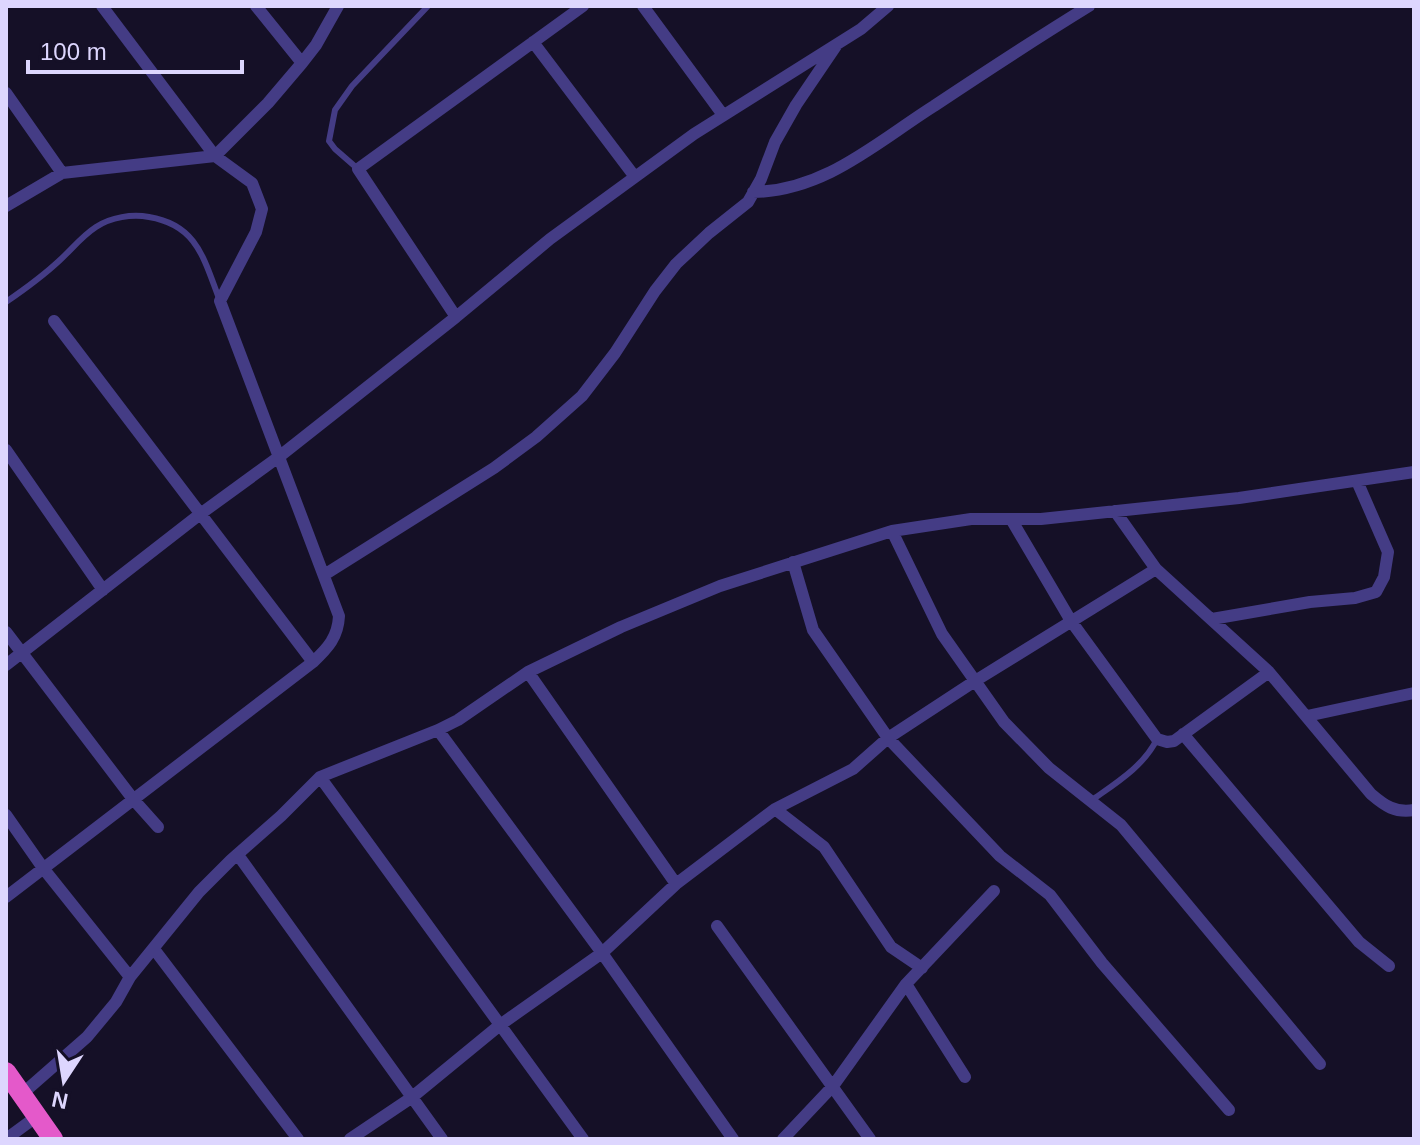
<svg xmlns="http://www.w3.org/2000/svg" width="1420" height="1145" font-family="Arial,sans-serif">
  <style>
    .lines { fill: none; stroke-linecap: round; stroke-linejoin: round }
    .service { stroke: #443c85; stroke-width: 6 }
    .minor { stroke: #443c85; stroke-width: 12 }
    .trunk { stroke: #e459ca; stroke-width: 20 }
  </style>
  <rect width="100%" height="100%" fill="#151027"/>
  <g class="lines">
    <path class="service" d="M358 169 335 149 329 141 335 110 352 86 428 6
      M6 302C25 289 43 276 60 260 72 249 82 236 96 227 111 217 132 214 149 217 198 225 204 260 220 301
      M1092 800C1116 783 1144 766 1157 739"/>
    <path class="minor" d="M256 6 302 63
      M643 6 723 115
      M533 42 635 177
      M6 93 62 173
      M753 192C825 191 877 142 934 106 985 72 1037 38 1089 6
      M6 206 62 173 215 156 268 103 302 63 316 45 338 6
      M456 317 358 169 583 6
      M54 321 313 662
      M6 450 103 590
      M1115 511 1156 569 1269 672 1371 794C1385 806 1395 813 1414 810
      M1011 519 1071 621 1157 739 1167 742 1174 741 1269 672
      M892 531 942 634 1004 722 1049 768 1121 825 1320 1064
      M793 562 813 630 888 738 1000 856 1050 895 1102 963 1229 1110
      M324 575 494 468 536 437 582 396 615 353 655 291 676 264 709 233 748 202 761 179 775 142 796 105 836 46
      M1212 619 1310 602 1355 598 1376 592 1384 577 1388 552 1357 481
      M6 632 133 799 158 827
      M6 665 199 515 280 456 456 317 550 239 694 134 861 29 888 6
      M528 672 676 884
      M1307 716 1414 693
      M438 730 602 953 733 1139
      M1183 734 1359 942 1389 966
      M320 777 583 1139
      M775 809 824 847 891 947 922 968
      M6 815 43 868 130 977
      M238 855 442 1139
      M6 897 313 662C328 648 338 637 339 616L220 301 256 232 262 209 252 183 215 156 102 6
      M717 926 870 1139
      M154 949 298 1139
      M906 984 965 1077
      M22 1094 87 1037 116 1002 130 977 199 892 231 860 281 816 320 777 438 730 458 720 528 672 621 627 720 586 892 531 971 519H1041L1239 498 1414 472
      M6 1139 36 1117
      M350 1139 411 1098 500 1025 602 953 676 884 775 809 853 769 888 738 975 681 1156 569
      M783 1139 833 1086 906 984 994 891"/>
    <path class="trunk" d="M6 1072 53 1139"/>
  </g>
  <rect width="1420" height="1145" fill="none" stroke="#ddd6fe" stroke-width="16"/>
  <g transform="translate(64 1081) rotate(192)" stroke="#151027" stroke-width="6" paint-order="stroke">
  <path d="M0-6L14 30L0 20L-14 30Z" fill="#ddd6fe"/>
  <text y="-12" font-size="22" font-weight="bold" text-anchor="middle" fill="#ddd6fe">N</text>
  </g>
  <path d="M28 60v12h214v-12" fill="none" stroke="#ddd6fe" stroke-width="4"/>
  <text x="40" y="60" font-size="24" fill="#ddd6fe" stroke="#151027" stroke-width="6" paint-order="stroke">100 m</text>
</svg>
